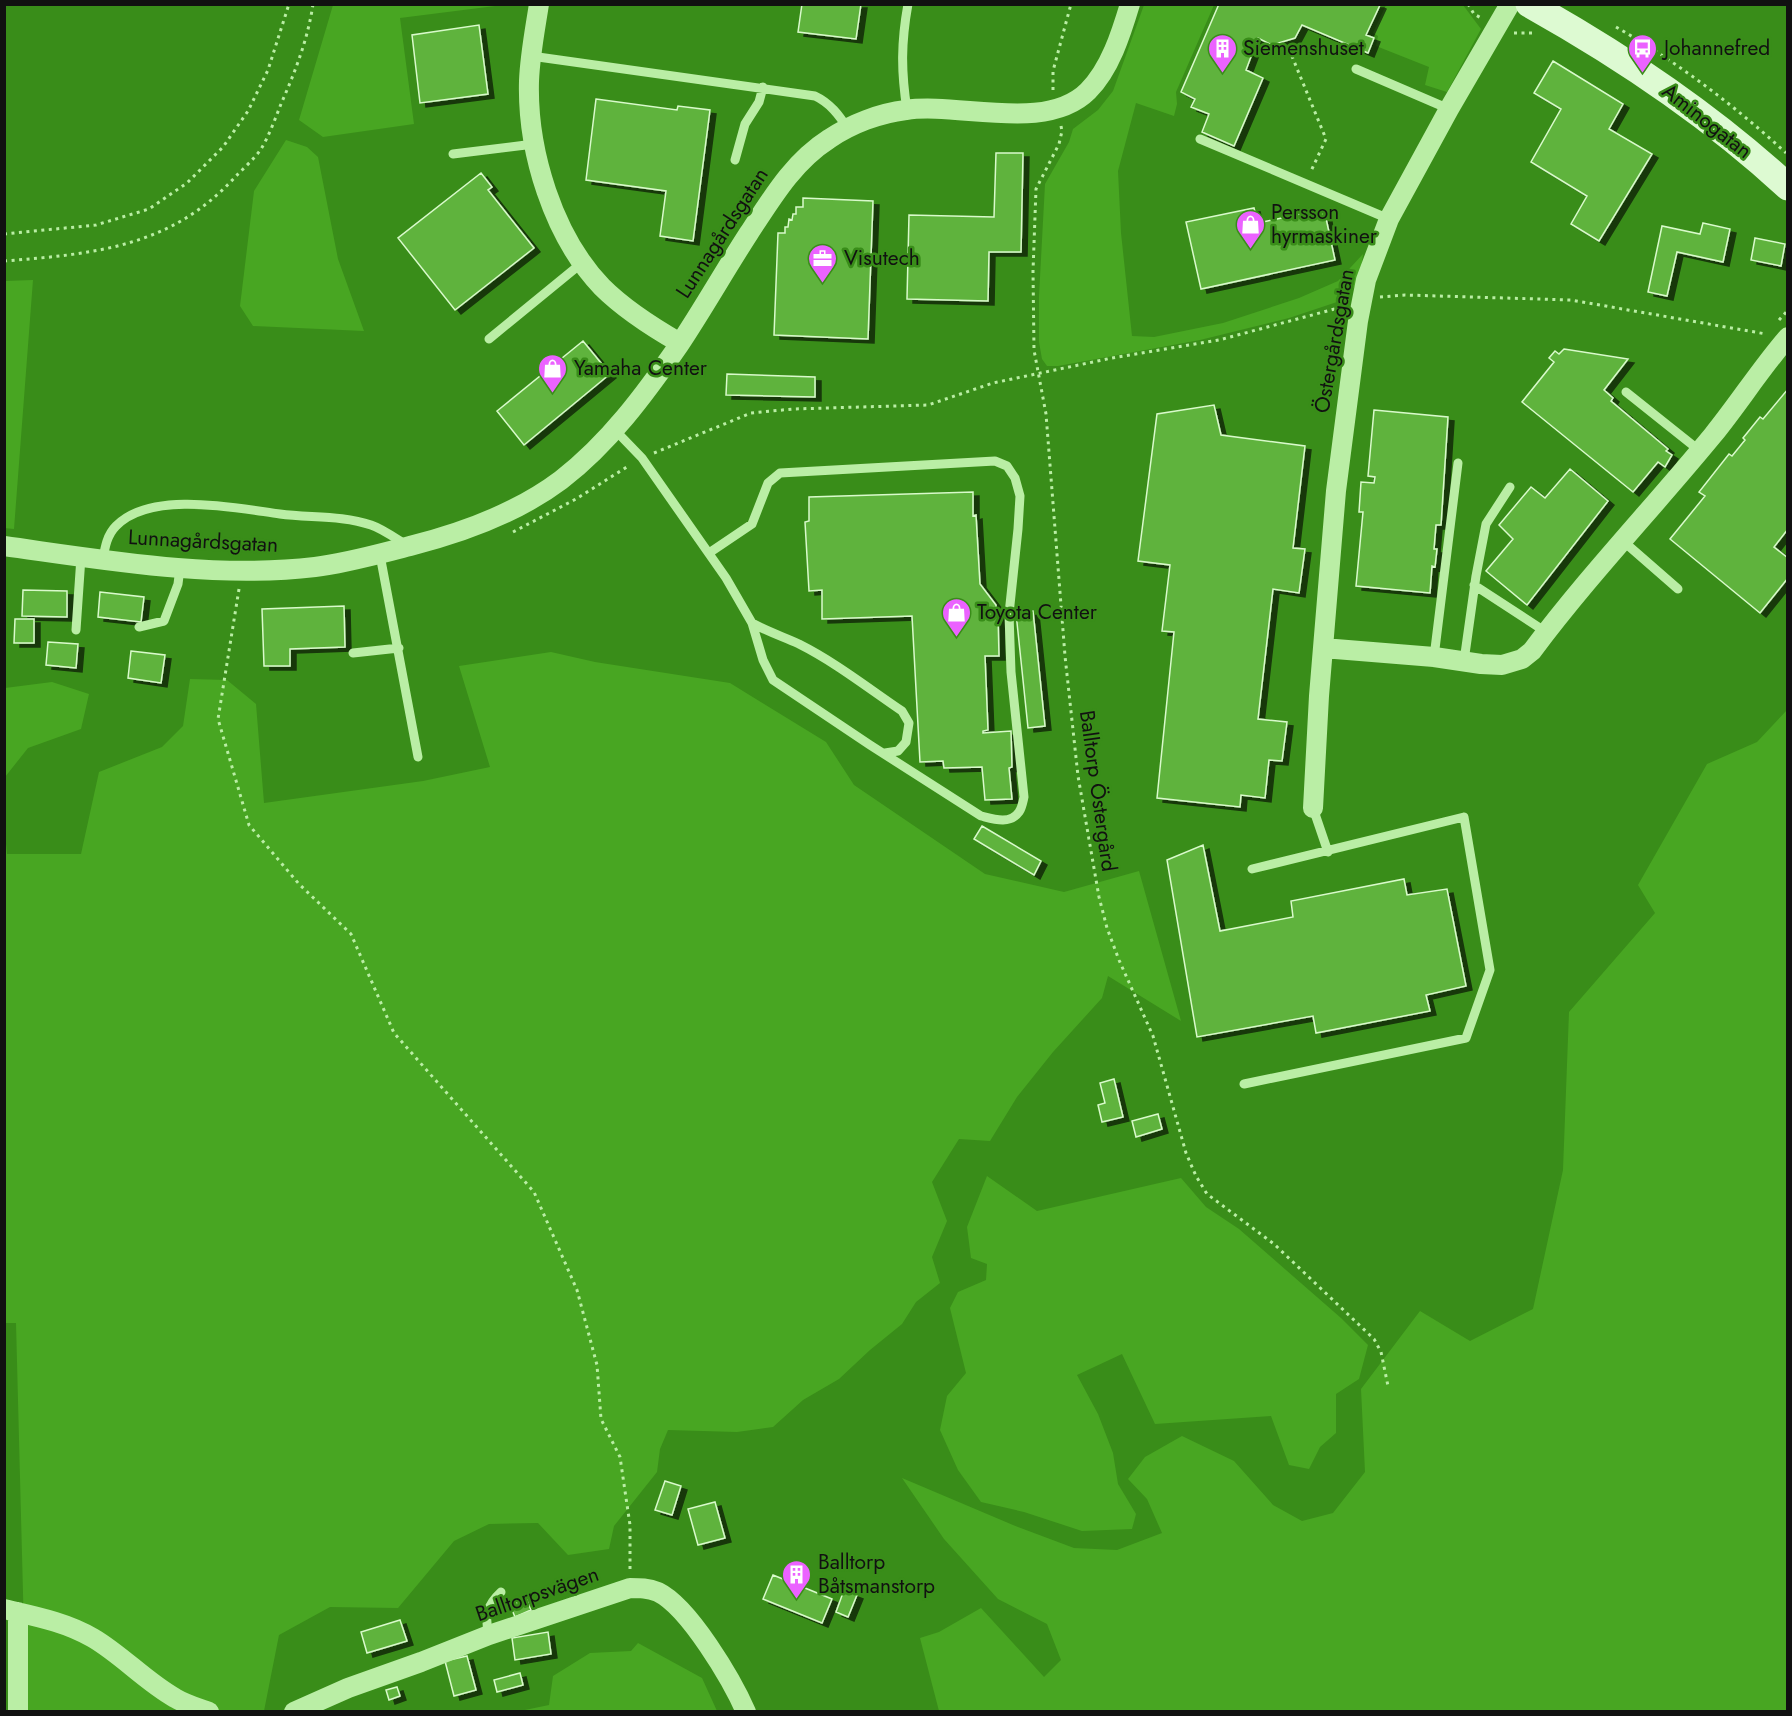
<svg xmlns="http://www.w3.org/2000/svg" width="1792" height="1716" font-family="Jost,sans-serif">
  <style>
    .green { fill: #48a622 }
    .building { fill: #5fb33e; stroke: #d9facb; stroke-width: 1.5; filter: url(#shadow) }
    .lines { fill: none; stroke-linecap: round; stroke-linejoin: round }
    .path { stroke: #baeea5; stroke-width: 3; stroke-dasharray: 3 4.5; stroke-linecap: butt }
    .lane { stroke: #baeea5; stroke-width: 9 }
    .street { stroke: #baeea5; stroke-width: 20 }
    .secondary { stroke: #ddfad2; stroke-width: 27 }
    .labels { text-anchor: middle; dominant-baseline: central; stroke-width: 5; stroke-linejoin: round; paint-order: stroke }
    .poi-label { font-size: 21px; fill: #111; stroke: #398d19; text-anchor: start }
    .street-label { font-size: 21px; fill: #111; stroke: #398d19 }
  </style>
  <defs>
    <filter id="shadow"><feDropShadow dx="6" dy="4" stdDeviation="0" flood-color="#0009"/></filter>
  </defs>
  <rect width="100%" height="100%" fill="#398d19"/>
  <path class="green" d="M333 5V4L503 5 400 18 414 124 323 137 299 120Z
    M1144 5H1214L1176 92 1177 104 1174 116 1136 103 1118 171 1121 233 1132 336 1154 337 1223 323 1299 298 1338 281 1363 254 1360 279 1346 299 1289 318 1200 340 1058 366H1047L1042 359 1039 342V296L1045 184 1069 142 1073 129 1098 110 1113 91Z
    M1386 5H1463L1481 29 1447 92 1425 85 1429 67 1376 46 1378 36 1373 33Z
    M286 140 307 147 318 157 338 259 364 331 253 326 240 306 254 191Z
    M33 280 14 529 4 528 5 281Z
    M551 652 595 662 730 683 826 742 854 785 985 874 1064 892 1139 871 1181 1021 1108 976 1102 998 1053 1052 1017 1097 990 1141 959 1139 932 1182 947 1221 932 1257 940 1283 916 1302 902 1324 870 1350 839 1379 803 1400 773 1427 737 1432 668 1430 660 1449 657 1472 614 1526 609 1549 568 1555 538 1523 489 1524 454 1541 398 1608 330 1607 279 1635 264 1711H29L26 1709 16 1323H4V823L7 854H81L99 772 162 747 183 726 190 679 227 680 256 704 264 803 423 781 490 767 459 666Z
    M52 682 89 694 81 729 28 748 5 777V688Z
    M1787 710V1711H939L920 1638 939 1632 981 1608 1044 1677 1061 1660 1047 1624 998 1599 944 1539 902 1478 1013 1525 1074 1548 1117 1550 1162 1533 1147 1499 1128 1479 1145 1457 1182 1436 1234 1461 1273 1505 1302 1521 1333 1513 1365 1472 1361 1389 1420 1311 1470 1341 1533 1309 1563 1170 1569 1012 1655 913 1638 885 1707 764 1757 742Z
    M987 1176 1037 1211 1181 1178 1206 1207 1239 1229 1341 1318 1368 1345 1359 1379 1336 1394V1433L1320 1447 1309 1469 1289 1465 1271 1416 1155 1424 1122 1354 1077 1375 1098 1414 1113 1453 1118 1484 1136 1514 1132 1529 1082 1531 1024 1512 981 1502 958 1470 940 1430 947 1396 966 1373 950 1308 958 1292 986 1280 987 1264 971 1258 967 1227Z
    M638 1643 702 1678 717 1711H520L549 1705 553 1676 590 1653 631 1651Z"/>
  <path class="building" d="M802 4H861L856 39 798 32Z
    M1219 4H1378L1380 5 1366 35 1374 38 1368 53 1302 25 1295 38 1272 45 1258 38 1246 70 1263 78 1234 146 1202 132 1209 114 1191 107 1195 99 1181 92Z
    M479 25 488 94 420 103 412 35Z
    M1553 61 1623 104 1609 129 1652 154 1599 241 1571 224 1587 196 1531 162 1561 109 1534 93Z
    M596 99 677 110 678 106 710 110 693 241 660 236 666 191 586 180Z
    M996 153H1023L1021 252H989L988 301 907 299 909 215 994 217Z
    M481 173 492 187 488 190 534 248 455 310 398 238Z
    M803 198 873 201 868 339 774 335 778 233H785V227H788L789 219 792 220 793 214H796V207H803Z
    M1254 208 1258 223 1324 209 1335 260 1201 289 1186 222Z
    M1703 223 1730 229 1723 262 1677 252 1667 296 1648 292 1662 226 1700 234Z
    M1755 238 1785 244 1781 266 1751 260Z
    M583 341 610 374 524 445 497 411Z
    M1564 349 1628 359 1604 390 1613 398 1611 401 1668 449 1666 451 1672 455 1665 467 1658 462 1633 492 1522 402 1554 362 1549 358 1555 351 1559 354Z
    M727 374 815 377V397L726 395Z
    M1788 389V529L1774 547 1788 558V578L1760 613 1670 539 1705 496 1699 492 1729 454 1732 456 1745 440 1743 438 1760 417 1763 419Z
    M1214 405 1221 435 1305 446 1293 548 1305 549 1299 593 1273 589 1258 719 1287 722 1282 761 1269 760 1265 798 1241 795 1240 807 1157 798 1174 632 1162 631 1170 565 1138 561 1157 414Z
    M1374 410 1448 417 1441 525H1436L1434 549H1437L1435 567 1432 566 1430 593 1356 586 1363 512H1359L1361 482 1374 483 1375 477 1368 476Z
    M1570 469 1608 501 1527 605 1486 571 1513 539 1499 525 1531 487 1545 498Z
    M973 492V516L976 515 980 584 996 605V614H998L999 656H985L988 730 983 731V733L1011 731 1012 767 1009 768 1012 799 985 800 982 767 944 768 943 761 920 762 912 616 822 619V590L809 591 805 522 809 521V497Z
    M23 590 67 591V617L22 616Z
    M100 592 144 597 141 622 98 617Z
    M344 606 345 647 290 649V666H264L262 609Z
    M1033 611 1045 726 1028 728 1016 613Z
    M15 619H34V643H14Z
    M48 642 78 644 76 668 46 665Z
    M131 651 165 655 161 683 128 678Z
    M982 826 1041 861 1034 875 974 839Z
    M1203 845 1220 931 1293 917 1291 901 1404 879 1407 895 1447 889 1466 986 1426 995 1430 1011 1316 1033 1313 1016 1197 1037 1167 860Z
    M1114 1079 1123 1117 1102 1122 1098 1105 1105 1103 1100 1083Z
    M1158 1114 1162 1129 1136 1137 1132 1121Z
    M665 1481 681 1486 672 1515 655 1510Z
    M715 1502 725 1538 698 1545 688 1509Z
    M773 1575 832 1599 822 1623 763 1599Z
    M844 1590 857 1595 848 1617 836 1612Z
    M526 1598 531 1610 515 1617 510 1605Z
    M400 1620 407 1641 367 1653 361 1632Z
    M548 1632 551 1654 515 1660 512 1638Z
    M467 1656 476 1690 454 1696 445 1661Z
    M520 1673 523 1685 497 1692 494 1680Z
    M397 1687 400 1696 389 1700 386 1690Z"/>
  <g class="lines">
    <path class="path" d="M1468 4 1474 14 1481 18
      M1616 27C1677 62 1734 105 1786 153
      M1514 33H1535
      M1289 49 1326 139 1311 171
      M1053 90V71L1071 4
      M1061 126 1062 131 1059 144 1036 189 1033 271 1034 350 1046 414 1065 656 1078 776 1099 897 1107 928 1119 960 1153 1036 1186 1153 1196 1176 1207 1194 1274 1244 1374 1339 1381 1352 1388 1386
      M4 234 96 225 149 209 187 183 223 147 248 111 268 70 289 4
      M4 261C95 254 172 247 236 176 244 168 254 159 261 149 269 136 275 119 281 104 295 72 308 39 313 4
      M1380 297 1405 295 1571 300 1766 334
      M1779 320 1788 310
      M654 453 751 413 793 409 928 405 993 383 1112 358 1219 340 1342 307
      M513 532 576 499 630 465
      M239 589 218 719 249 825 299 884 351 934 394 1033 534 1192 577 1290 597 1365 601 1419 620 1457 630 1525V1570"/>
    <path class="lane" d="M531 56 815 96C830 103 839 115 848 129
      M1356 69 1449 109
      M907 110C901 71 901 43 908 4
      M1200 139 1389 219
      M453 154 534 144
      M735 160 745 124 759 102 763 87
      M489 339 583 262
      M1626 392 1700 451
      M615 430 642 458 726 578 752 623 763 660 773 680 870 745 981 816C993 819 1010 825 1019 812 1022 808 1023 801 1024 797L1011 672 1009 614 1018 529 1020 496 1015 478 1007 466 995 461 780 473 768 483 752 524 709 553
      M1623 541 1678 589
      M380 555 418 757
      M103 559C105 547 107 535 116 526 151 490 236 508 280 514 309 518 342 515 371 525 383 529 395 538 406 545
      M1474 585 1546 632
      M752 623C768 632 784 637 799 644 835 662 868 688 902 711L909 723 906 742 898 751 885 753
      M139 627 164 621 178 584 180 568
      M76 630 81 557
      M353 653 399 648
      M1434 657 1458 463
      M1464 661 1476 576 1486 524 1510 487
      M1313 808 1328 852
      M1244 1084 1466 1038 1490 970 1464 817 1252 869
      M489 1635C484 1616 487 1605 501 1592"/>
    <path class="street" d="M539 4C535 30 530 55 529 81 527 151 553 236 602 287 625 310 652 327 680 343
      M4 546C105 560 213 579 315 567 347 563 378 554 410 546 462 533 517 513 561 480 609 443 645 394 679 345 703 309 725 270 749 233 772 198 793 162 829 139 851 124 880 113 906 110 959 102 1046 133 1088 91 1110 69 1121 34 1130 4
      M1323 648 1434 657 1481 664 1502 665 1522 659 1532 651C1588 576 1653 508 1713 435 1739 403 1761 368 1788 337
      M1313 808 1319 696 1336 491 1358 321 1366 280 1389 219 1449 109 1510 4
      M4 1609C34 1616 66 1622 93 1638 122 1655 145 1681 175 1698 185 1704 198 1708 209 1712
      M18 1612V1712
      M294 1712 348 1688 421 1662 489 1635 630 1588C640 1588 648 1588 658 1592 689 1607 732 1680 746 1712"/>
    <path class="secondary" d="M1529 4C1622 56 1709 114 1788 187"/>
  </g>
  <defs>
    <symbol id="building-pin" viewBox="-11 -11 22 30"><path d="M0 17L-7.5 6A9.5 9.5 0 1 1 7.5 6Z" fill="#eb62ff" stroke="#398d19"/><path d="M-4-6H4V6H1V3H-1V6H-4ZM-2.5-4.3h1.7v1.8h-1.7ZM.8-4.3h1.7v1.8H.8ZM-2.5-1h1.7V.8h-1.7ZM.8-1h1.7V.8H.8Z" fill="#fff"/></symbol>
    <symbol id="bus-pin" viewBox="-11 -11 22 30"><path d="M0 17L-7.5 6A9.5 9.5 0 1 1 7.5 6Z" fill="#eb62ff" stroke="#398d19"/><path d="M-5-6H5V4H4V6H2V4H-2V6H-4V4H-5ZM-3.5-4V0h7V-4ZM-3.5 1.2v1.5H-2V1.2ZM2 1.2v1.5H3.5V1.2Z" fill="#fff"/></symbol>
    <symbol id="shop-pin" viewBox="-11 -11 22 30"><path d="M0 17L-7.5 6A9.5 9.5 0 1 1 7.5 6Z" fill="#eb62ff" stroke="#398d19"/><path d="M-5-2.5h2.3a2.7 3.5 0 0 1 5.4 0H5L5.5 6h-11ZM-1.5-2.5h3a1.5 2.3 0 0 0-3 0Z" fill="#fff"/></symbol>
    <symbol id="office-pin" viewBox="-11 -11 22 30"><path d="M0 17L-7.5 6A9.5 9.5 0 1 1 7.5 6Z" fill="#eb62ff" stroke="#398d19"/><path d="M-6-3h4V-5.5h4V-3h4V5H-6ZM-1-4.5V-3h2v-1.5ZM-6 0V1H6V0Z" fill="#fff"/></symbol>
  </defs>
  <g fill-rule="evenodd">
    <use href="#building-pin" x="1206" y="32" width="33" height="45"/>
    <use href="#bus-pin" x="1626" y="32" width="33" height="45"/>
    <use href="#shop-pin" x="1234" y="208" width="33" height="45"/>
    <use href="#office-pin" x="806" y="242" width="33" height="45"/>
    <use href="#shop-pin" x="536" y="352" width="33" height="45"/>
    <use href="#shop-pin" x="940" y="596" width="33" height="45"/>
    <use href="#building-pin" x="780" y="1558" width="33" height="45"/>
  </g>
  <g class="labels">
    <g class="poi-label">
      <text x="1243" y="48">Siemenshuset</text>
      <text x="1664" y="48">Johannefred</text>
      <text x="1271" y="212">Persson<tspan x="1271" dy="24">hyrmaskiner</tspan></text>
      <text x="844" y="258">Visutech</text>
      <text x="574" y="368">Yamaha Center</text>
      <text x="977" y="612">Toyota Center</text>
      <text x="818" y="1562">Balltorp<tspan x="818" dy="24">Båtsmanstorp</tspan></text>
    </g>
    <g class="street-label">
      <text transform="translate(1707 121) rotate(38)">Aminogatan</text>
      <text transform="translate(722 233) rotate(-57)">Lunnagårdsgatan</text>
      <text transform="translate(1334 341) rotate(-80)">Östergårdsgatan</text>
      <text transform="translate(203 541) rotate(3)">Lunnagårdsgatan</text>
      <text transform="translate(1098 791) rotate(82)">Balltorp Östergård</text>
      <text transform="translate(537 1594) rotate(-19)">Balltorpsvägen</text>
    </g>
  </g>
  <rect width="1792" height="1716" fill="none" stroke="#111111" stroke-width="12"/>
</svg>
